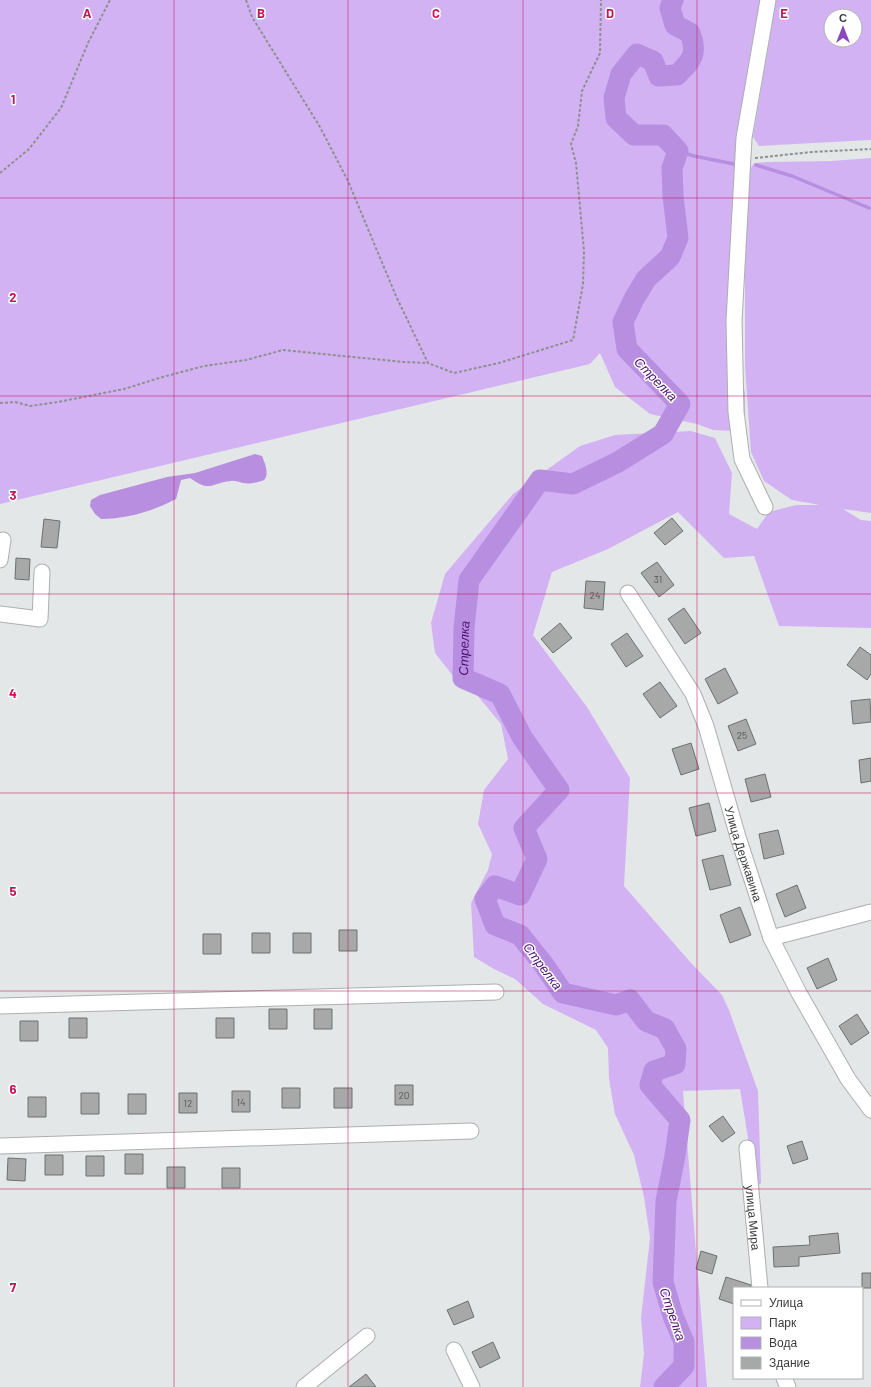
<svg xmlns="http://www.w3.org/2000/svg" width="871" height="1387" font-family="Barlow,sans-serif">
  <style>
    .green { fill: #d3b2f4; fill-rule: evenodd }
    .water { fill: #b88fe0 }
    .lines { fill: none; stroke-linecap: round; stroke-linejoin: round }
    .stream { stroke: #b88fe0; stroke-width: 3.5 }
    .river { stroke: #b88fe0; stroke-width: 21 }
    .building { fill: #a6a9a8; stroke: #6c706f }
    .minor-casing { stroke: #abafae; stroke-width: 17 }
    .path { stroke: #8e9090; stroke-width: 2; stroke-dasharray: 3 2; stroke-linecap: butt }
    .minor { stroke: #fff; stroke-width: 15 }
    .grid { fill: none; stroke: #c2185b; stroke-width: 1; stroke-opacity: 0.55 }
    .labels { text-anchor: middle; dominant-baseline: central; stroke-width: 3; stroke-linejoin: round; paint-order: stroke }
    .number-label { font-size: 10px; fill: #555656 }
    .street-label { font-size: 12px; fill: #3a3b3b; stroke: #fff }
    .water-label { font-size: 13px; font-style: italic; fill: #4b1171; stroke: #fff }
    .grid-label { font-size: 13px; text-anchor: middle; font-weight: bold; fill: #c2185b; stroke: #fff; stroke-width: 3; stroke-linejoin: round; paint-order: stroke }
  </style>
  <rect width="100%" height="100%" fill="#e4e7e7"/>
  <path class="green" d="M0 0H763L749 88 740 377 745 392V421L733 431 713 430 697 424 650 414 615 387 600 353 590 364 0 504Z
    M776 0H871V140L759 146 753 137ZM831 16H855V40H831Z
    M871 158V513L843 509 861 520 871 521V628L779 626 754 556 724 558 678 512 608 549 552 572 533 635 587 707 630 778 624 886 691 963 722 995 729 1010 758 1091 761 1183 756 1187 740 1089 683 1091 707 1387H640L644 1354 641 1318 650 1238 644 1197 634 1155 615 1114 609 1079 608 1048 596 1030 543 1004 515 979 494 969 474 957 471 903 488 870 492 854 478 824 484 790 508 759 501 724 477 695 461 686 435 653 431 623 445 574 513 494 580 446 615 435 691 431 715 438 732 473 729 514 757 529 769 512 796 505H820L792 500 764 481 751 452 745 366V245L749 171 754 163 767 162 831 161Z"/>
  <path class="water" d="M255 454 262 456C264 461 270 474 264 480 263 481 260 481 258 482 254 483 248 484 243 483 239 482 234 480 231 481 210 483 211 493 190 478L181 480 176 499C153 511 127 519 101 519L95 514 90 506 91 500 100 495 167 477 195 473Z"/>
  <g class="lines">
    <path class="stream" d="M678 151 694 156 734 164
      M756 165 792 176 869 208"/>
    <path class="river" id="s1" d="M664 1387 684 1366V1342L673 1316 663 1282 666 1201 675 1156 680 1120 650 1085 654 1071 675 1064 676 1049 665 1029 646 1021 630 1000 616 1005 563 993 544 965 520 935 495 925 485 899 495 886 520 895 537 859 524 828 559 790 522 737 500 694 463 678 464 628 469 580 540 480 573 484 618 462 663 434 680 404 627 349 623 322 634 299 646 279 670 257 678 238 673 196 672 168 678 151 663 135H634L616 118 614 98 621 74 637 54 653 61 659 76 677 75C692 60 698 54 690 33L675 25 670 8 673 0"/>
  </g>
  <path class="building" d="M672 518 683 531 665 545 654 533Z
    M44 519 60 521 57 548 41 547Z
    M16 558 30 559 29 580 15 579Z
    M657 562 674 585 659 597 641 573Z
    M586 581 605 582 603 610 584 608Z
    M684 608 701 633 685 644 668 619Z
    M560 623 572 638 553 653 541 639Z
    M627 633 643 656 626 667 611 644Z
    M860 647 871 655V674L867 680 847 665Z
    M725 668 738 693 718 704 705 679Z
    M660 682 677 706 660 718 643 694Z
    M870 699 871 722 853 724 851 701Z
    M746 719 756 744 738 751 728 726Z
    M691 743 699 769 681 775 672 749Z
    M871 758V781L861 783 859 760Z
    M765 774 771 797 751 802 745 779Z
    M709 803 716 831 696 836 689 808Z
    M778 830 784 854 764 859 759 834Z
    M723 855 731 885 710 890 702 860Z
    M797 885 806 908 785 917 776 894Z
    M740 907 751 935 730 943 720 915Z
    M339 930H357V951H339Z
    M252 933H270V953H252Z
    M293 933H311V953H293Z
    M203 934H221V954H203Z
    M828 958 837 980 817 989 807 968Z
    M269 1009H287V1029H269Z
    M314 1009H332V1029H314Z
    M857 1014 869 1033 851 1045 839 1026Z
    M69 1018H87V1038H69Z
    M216 1018H234V1038H216Z
    M20 1021H38V1041H20Z
    M395 1085H413V1105H395Z
    M282 1088H300V1108H282Z
    M334 1088H352V1108H334Z
    M232 1091H250V1112H232Z
    M81 1093H99V1114H81Z
    M179 1093H197V1113H179Z
    M128 1094H146V1114H128Z
    M28 1097H46V1117H28Z
    M723 1116 735 1133 722 1142 709 1126Z
    M802 1141 808 1159 793 1164 787 1146Z
    M125 1154H143V1174H125Z
    M45 1155H63V1175H45Z
    M86 1156H104V1176H86Z
    M8 1158 26 1159 25 1181 7 1180Z
    M167 1167H185V1188H167Z
    M222 1168H240V1188H222Z
    M838 1233 840 1253 799 1257V1266L774 1267 773 1247 810 1245 809 1236Z
    M701 1251 717 1256 712 1274 696 1269Z
    M862 1273H871V1288H862Z
    M726 1277 751 1285V1288H734V1304L719 1299Z
    M468 1301 474 1317 454 1325 447 1310Z
    M493 1342 500 1358 480 1368 472 1352Z
    M366 1374 376 1387H349Z"/>
  <g class="lines">
    <defs>
      <g id="minor">
        <path d="M765 507 742 459 736 412 734 321 744 138 768 0"/>
        <path d="M0 560 3 540"/>
        <path id="s2" d="M628 593 693 694 706 726 738 837 771 938 799 993 848 1079 871 1110"/>
        <path d="M0 614 40 619 42 572"/>
        <path d="M771 938 871 912"/>
        <path d="M0 1006 496 992"/>
        <path d="M0 1146 471 1131"/>
        <path id="s3" d="M747 1148 760 1288"/>
        <path d="M454 1350 472 1387"/>
        <path d="M784 1378 788 1387"/>
        <path d="M304 1387 367 1336"/>
      </g>
    </defs>
    <use href="#minor" class="minor-casing"/>
    <path class="path" d="M246 0 252 17 320 127 348 181 396 296 428 363 454 373 499 363 573 340 583 284 584 251 576 163 571 144 578 126 582 91 600 53 601 0
      M755 158 812 152 871 149
      M0 173 29 149 61 108 88 43 110 0
      M0 403 15 402 30 406 58 402 124 389 159 378 204 366 246 360 283 350 404 362 428 363"/>
    <use href="#minor" class="minor"/>
  </g>
  <path class="grid" d="M174 0V1387M348 0V1387M523 0V1387M697 0V1387M0 198H871M0 396H871M0 594H871M0 793H871M0 991H871M0 1189H871"/>
  <g class="labels">
    <g class="number-label">
      <text x="658" y="579">31</text>
      <text x="595" y="595">24</text>
      <text x="742" y="735">25</text>
      <text x="404" y="1095">20</text>
      <text x="241" y="1102">14</text>
      <text x="188" y="1103">12</text>
    </g>
    <g class="street-label">
      <text stroke="none"><textPath href="#s2" startOffset="288">Улица Державина</textPath></text>
      <text stroke="none"><textPath href="#s3" startOffset="70">улица Мира</textPath></text>
    </g>
    <g class="water-label">
      <text transform="translate(656 379) rotate(46)">Стрелка</text>
      <text stroke="none"><textPath href="#s1" startOffset="995">Стрелка</textPath></text>
      <text transform="translate(543 966) rotate(53)">Стрелка</text>
      <text transform="translate(673 1314) rotate(71)">Стрелка</text>
    </g>
  </g>
  <g class="grid-label">
    <text x="87" y="18">A</text>
    <text x="261" y="18">B</text>
    <text x="436" y="18">C</text>
    <text x="610" y="18">D</text>
    <text x="784" y="18">E</text>
    <text x="13" y="104">1</text>
    <text x="13" y="302">2</text>
    <text x="13" y="500">3</text>
    <text x="13" y="698">4</text>
    <text x="13" y="896">5</text>
    <text x="13" y="1094">6</text>
    <text x="13" y="1292">7</text>
  </g>
  <rect x="733" y="1287" width="130" height="92" fill="#ffffff" stroke="#b0b1b1"/>
  <rect x="741" y="1300" width="20" height="6" fill="#ffffff" stroke="#b0b1b1"/>
  <text x="769" y="1307" font-size="12" fill="#3a3b3b">Улица</text>
  <rect x="741" y="1317" width="20" height="12" fill="#d3b2f4" stroke="#b0b1b1"/>
  <text x="769" y="1327" font-size="12" fill="#3a3b3b">Парк</text>
  <rect x="741" y="1337" width="20" height="12" fill="#b88fe0" stroke="#b0b1b1"/>
  <text x="769" y="1347" font-size="12" fill="#3a3b3b">Вода</text>
  <rect x="741" y="1357" width="20" height="12" fill="#a6a9a8" stroke="#b0b1b1"/>
  <text x="769" y="1367" font-size="12" fill="#3a3b3b">Здание</text>
  <g transform="translate(843 28)"><circle r="19" fill="#ffffff" stroke="#b0b1b1"/>
  <path d="M0-3L7 15L0 10L-7 15Z" fill="#8948bd"/>
  <text y="-6" font-size="11" font-weight="bold" text-anchor="middle" fill="#3a3b3b">С</text>
  </g>
</svg>
